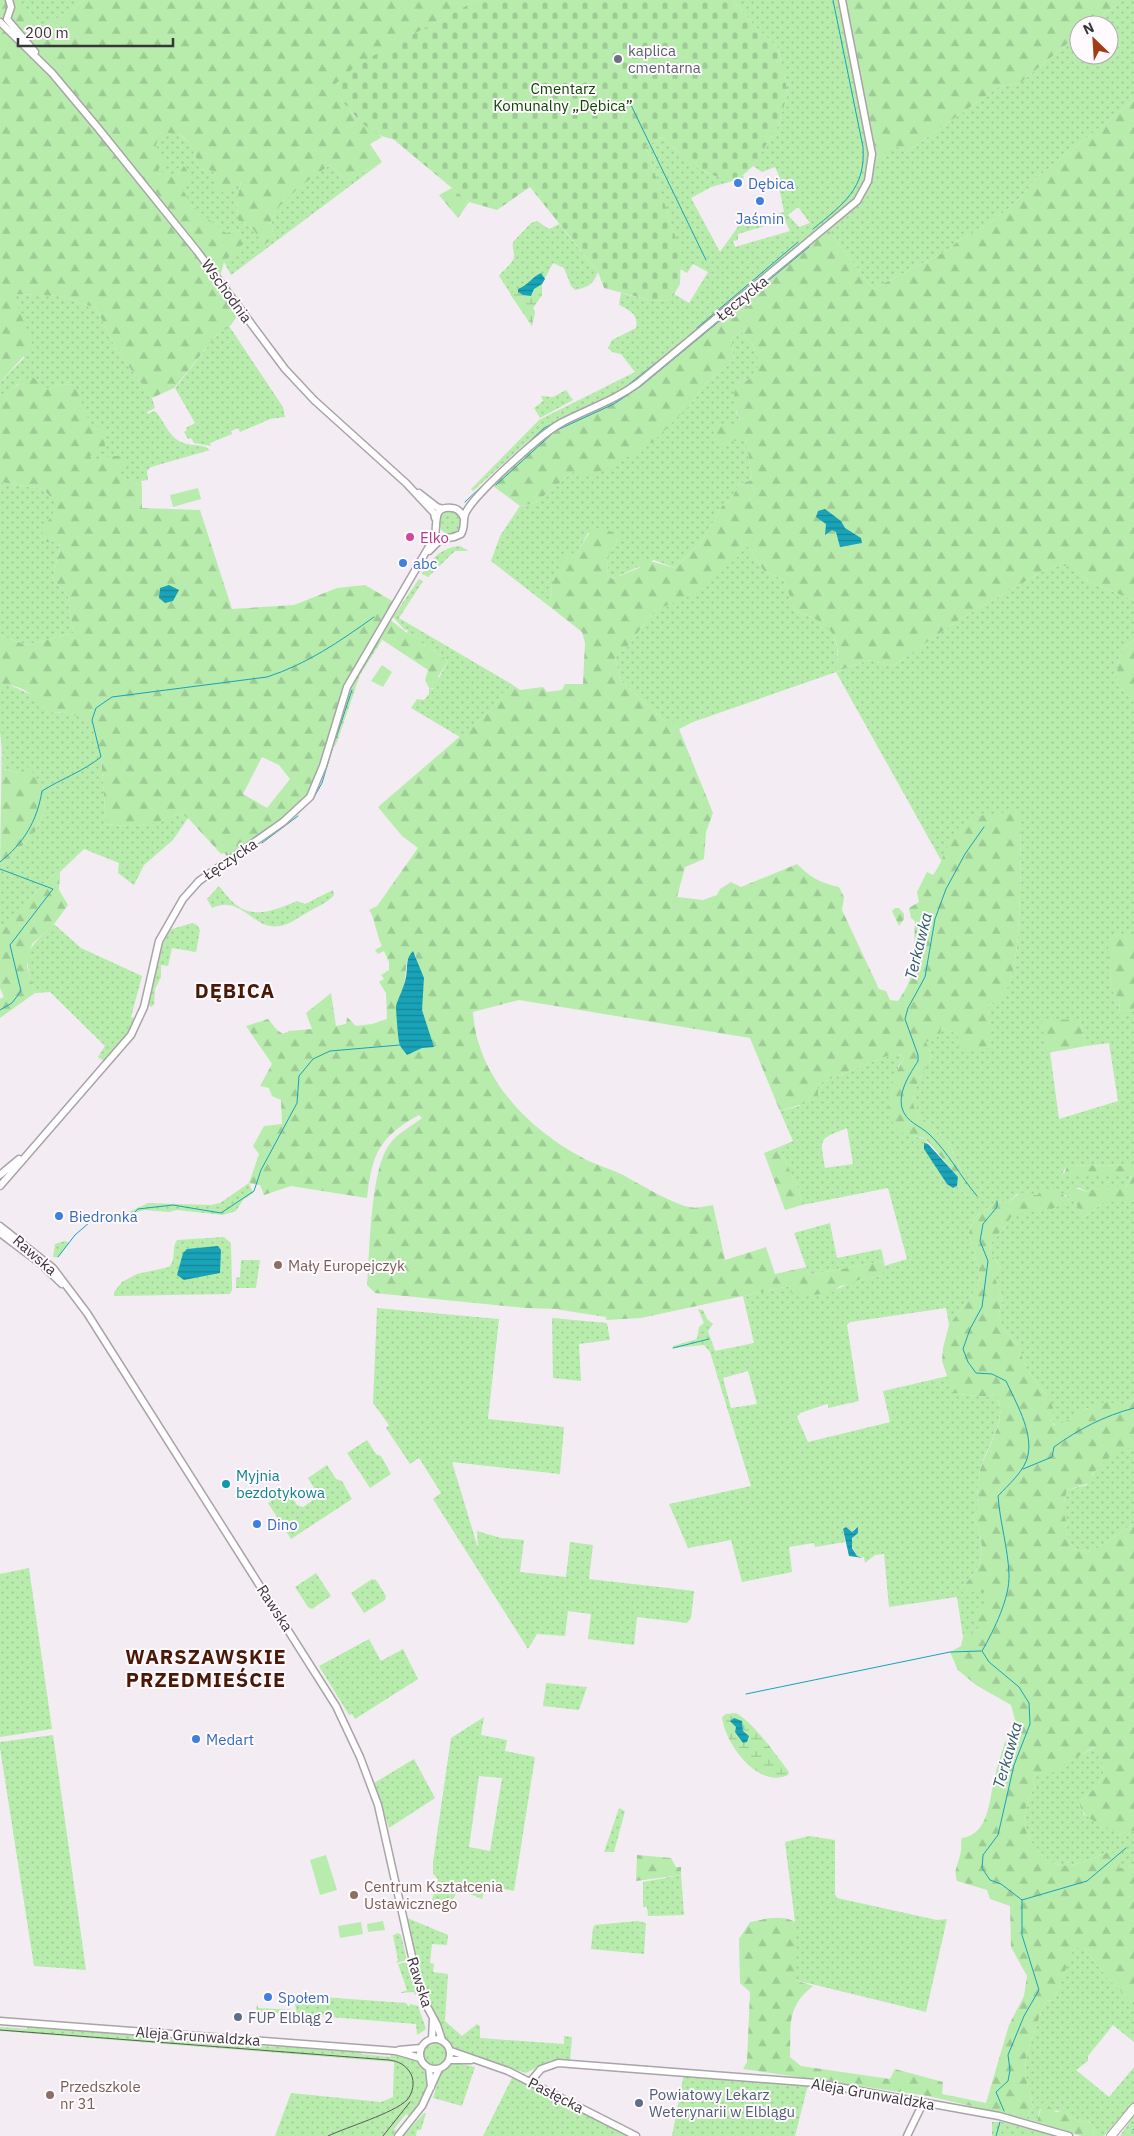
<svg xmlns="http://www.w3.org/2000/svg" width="1134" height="2136" font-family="'IBM Plex Sans',sans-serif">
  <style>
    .grass { fill: url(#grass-dots); fill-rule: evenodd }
    .forest { fill: url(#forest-firs); fill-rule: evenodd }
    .wetland { fill: url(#wetland-marsh) }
    .cemetery { fill: url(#cemetery-stones) }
    .park { fill: #b7ecac }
    .water { fill: url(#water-rules) }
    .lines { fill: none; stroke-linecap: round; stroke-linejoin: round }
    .stream { stroke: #19a3b8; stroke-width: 1 }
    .secondary-casing { stroke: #aaa3a9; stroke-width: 9 }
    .highway-casing { stroke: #aaa3a9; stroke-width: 10 }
    .secondary { stroke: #fff; stroke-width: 6 }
    .highway { stroke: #fff; stroke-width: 8 }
    .tram { stroke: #5e5a5e; stroke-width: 1 }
    .worship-dot { fill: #6b7280; stroke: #fffafe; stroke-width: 2 }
    .shop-dot { fill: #3f7fe0; stroke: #fffafe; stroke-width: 2 }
    .hotel-dot { fill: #d1479c; stroke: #fffafe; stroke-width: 2 }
    .education-dot { fill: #8d6e63; stroke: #fffafe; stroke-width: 2 }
    .culture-dot { fill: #0f9aa8; stroke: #fffafe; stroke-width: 2 }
    .service-dot { fill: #5c6f8a; stroke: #fffafe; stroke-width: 2 }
    .labels { text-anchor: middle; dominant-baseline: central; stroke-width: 4; stroke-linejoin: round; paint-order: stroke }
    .worship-label { font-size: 15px; fill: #5b616d; stroke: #fffafe; text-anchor: start }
    .park-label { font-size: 15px; fill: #0c4500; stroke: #fffafe }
    .shop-label { font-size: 15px; fill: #366cbe; stroke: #fffafe; text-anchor: start }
    .street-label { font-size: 15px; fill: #393639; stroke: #fffafe }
    .hotel-label { font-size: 15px; fill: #b23c85; stroke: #fffafe; text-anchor: start }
    .education-label { font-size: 15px; fill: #785e54; stroke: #fffafe; text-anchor: start }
    .culture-label { font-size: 15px; fill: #0d838f; stroke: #fffafe; text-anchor: start }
    .service-label { font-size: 15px; fill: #4e5e75; stroke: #fffafe; text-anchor: start }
    .water-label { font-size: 16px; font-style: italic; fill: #2a5d66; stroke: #fffafe }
    .district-label { font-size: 20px; font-weight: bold; letter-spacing: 1px; fill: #491807; stroke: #fffafe }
  </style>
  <defs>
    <pattern id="grass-dots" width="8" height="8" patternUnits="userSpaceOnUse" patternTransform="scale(1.25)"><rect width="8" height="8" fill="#b7ecac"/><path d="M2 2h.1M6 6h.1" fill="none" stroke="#9ecb95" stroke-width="1.8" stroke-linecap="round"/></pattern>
    <pattern id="forest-firs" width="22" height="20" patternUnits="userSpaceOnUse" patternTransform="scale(1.25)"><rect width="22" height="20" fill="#b7ecac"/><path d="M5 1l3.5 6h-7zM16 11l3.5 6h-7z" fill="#9ecb95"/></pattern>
    <pattern id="wetland-marsh" width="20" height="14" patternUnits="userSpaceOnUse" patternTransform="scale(1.25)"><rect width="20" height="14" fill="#b7ecac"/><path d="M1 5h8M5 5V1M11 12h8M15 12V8" fill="none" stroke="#9ecb95"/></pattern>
    <pattern id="cemetery-stones" width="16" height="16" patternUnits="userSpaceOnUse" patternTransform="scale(1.25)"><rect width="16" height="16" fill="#b7ecac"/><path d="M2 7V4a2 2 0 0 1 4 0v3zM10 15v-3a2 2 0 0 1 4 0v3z" fill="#9ecb95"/></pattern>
    <pattern id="water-rules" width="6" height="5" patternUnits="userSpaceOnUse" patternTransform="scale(1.25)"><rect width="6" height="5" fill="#19a3b8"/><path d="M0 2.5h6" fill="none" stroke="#178697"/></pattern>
  </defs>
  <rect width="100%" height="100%" fill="#f3ecf3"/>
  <path class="grass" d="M19 0H84L43 28Z
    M733 0H840L870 154 866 177 854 200 624 391 544 431 526 443 473 491 471 489 539 420 635 372 621 354 612 352 608 348 612 340 636 328C639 314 629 310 619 305L621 293 649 300 670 301 674 294 689 303 708 272 693 264 687 273 680 269V252L646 146 663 137C686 159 708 185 743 175L744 178 711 187 691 198 720 252 740 224 784 212 779 187 782 183 775 167 762 172 753 166 778 126 788 93 778 48 754 25ZM798 207 810 223 799 227 788 215ZM785 220 790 231 735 247 733 241 738 240V234Z
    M1123 0H1134V100L1034 180C1022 200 1002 215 982 227 970 235 959 238 950 249L873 289 828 230C854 208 870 197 875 161L895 144 905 153 1000 86 1020 83 1079 34V55H1109V25H1090Z
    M171 132C191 137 193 150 200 169L213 171 217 176 241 181 237 200 238 220 254 230 274 238C273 232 271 224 272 219 276 203 316 173 330 165L346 181 382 162 231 275 224 262 244 242 239 230 226 233C215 225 201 216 192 206 178 189 181 182 158 170L156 146 159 134Z
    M537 221 549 229 559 224 598 272C593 285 588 287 575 290L571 286 564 268 553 263 542 284V295L533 308 535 312 532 326 499 276C503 269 515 263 514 255 514 251 512 248 513 242L531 223Z
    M13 294 60 296 96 308 116 349 152 398 155 408 147 412 148 414 154 411 157 413C166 425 170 440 187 444 196 446 203 444 210 450L151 467 147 471 148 480 141 481 142 486 124 478 108 457 94 463 90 456 91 427 74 385 61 384 49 389 18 384 6 394 0 395V382L24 358Z
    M229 326 283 407 285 417 270 419 240 432 238 428 231 431 232 434 210 443 211 446 194 443 191 438 188 439 184 432 187 430 186 428 195 423 175 388 216 336Z
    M741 331 752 344 761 364 748 380 738 383 736 412 740 420 735 424H721L717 427 720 445 746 437 752 480 739 484 731 500 722 506 703 540 675 568 654 560 612 579 607 575 608 558 619 537 588 533 578 551 552 585 549 606 491 561 500 536 520 506 535 503 573 472 690 405 705 384 734 360 731 339Z
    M566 390 573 400 540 418 534 408 543 401 541 396 553 397Z
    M0 482 43 489 55 500 53 515 60 542 53 580 68 596 73 633 26 645 0 635Z
    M439 523a11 11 0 1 1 22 0a11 11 0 1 1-22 0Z
    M746 544 764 571 784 580 795 611C833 624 840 633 837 672L868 660 893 666 963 617 1045 570 1058 566H1072L1088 582 1134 600V640C1117 651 1117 666 1117 684L1129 697H1134V934H1119L1109 938C1108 951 1112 979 1110 987L1119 1001 1120 1013 1134 1011V1166L1067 1165 1061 1176 1131 1175 1129 1183 1125 1187H1097L1087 1192 1078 1187 1069 1193 1084 1217 1104 1202H1134V1398L1122 1405 1087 1408 1069 1422 1055 1425 1050 1419V1400L1027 1370 1018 1346 1004 1330 998 1316 1003 1300 995 1278 1001 1267 992 1256 990 1245 1013 1215 1070 1200 1065 1195 1017 1194 1008 1203 997 1201 973 1219 969 1234 980 1275 977 1288 949 1325 946 1308 850 1322 847 1325 859 1401 828 1408V1404L824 1405 800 1413 797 1417 808 1442 890 1422 883 1391 948 1376 953 1393 985 1397 995 1394C1012 1417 982 1452 979 1475 977 1488 977 1502 977 1514L972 1516C987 1544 986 1567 960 1588L987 1593 979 1630 963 1637 957 1597 889 1607 884 1554 875 1555 865 1563 864 1557 857 1556 851 1544 853 1536 857 1533 855 1528 852 1532 846 1527 843 1529 845 1542 815 1547 814 1543 789 1547 792 1572 742 1582 731 1540 688 1548 669 1504 751 1486 710 1352 704 1345 673 1348V1346L697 1339 699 1327 704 1323 698 1309 703 1310 707 1319 713 1324 708 1331 715 1351 754 1343 743 1296 789 1286 790 1290 837 1289 858 1280 881 1276 884 1266 907 1259 888 1188 802 1205 799 1191 779 1147 793 1141 780 1111 799 1106 818 1084 887 1056 898 1054 904 1058 898 1067 897 1127 905 1134 925 1139 928 1144H924L953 1188 957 1186 967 1196 973 1192 964 1178 950 1144 933 1128 934 1125C896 1109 919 1081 932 1056L926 1042 941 1027 989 1048 988 1007C993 1002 1000 997 1005 991 1024 967 1020 847 1020 812L1001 814 955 833 942 862 836 672 693 722H666L620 680 615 657 627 647 654 611 671 603ZM1080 1020 1086 1046 1109 1043 1118 1101 1059 1119 1050 1052ZM847 1128 853 1164 825 1168C820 1137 818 1140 847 1128ZM748 1371 757 1404 731 1408 723 1378Z
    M460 546 469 551H455L428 577 422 574C433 558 440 548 460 546Z
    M419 579 423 581 399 618 513 685 503 693 493 708 460 737 411 708 417 699 424 700 429 694V688L433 689 448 661 422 643V639L407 633 408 630H405L393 617Z
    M378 637 382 640 360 675 337 742 335 746 331 745 349 689Z
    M7 684 37 697 48 712 68 713 92 720 101 757 106 824C133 828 155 825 179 813L188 818 173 840 144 865 134 885 118 873 119 863 84 849 60 872 53 875 28 901 15 921 0 926V870L35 832 46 807 19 773 4 769 0 732V685Z
    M219 886C224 892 229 899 235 904 254 920 278 909 297 901L305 904 333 890 334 895C328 903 316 907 308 912 299 917 289 925 280 926 252 931 243 894 212 908L207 899Z
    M192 923 197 925 200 930 196 952 172 948 168 966 161 965V977L155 989 154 1005 151 1007 147 1003 158 955 169 930Z
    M54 924 81 948 142 976 131 1017 137 1019 127 1035 105 1062 98 1057 105 1046 50 992 35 993C23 955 24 951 54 924Z
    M249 1183 253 1193 243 1200 236 1211 223 1215 177 1210 169 1212 145 1210 102 1221 100 1217 127 1213 148 1203 211 1205 220 1203Z
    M830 1223 837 1258 881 1249 884 1261 809 1275 794 1233Z
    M224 1237 231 1243 232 1290 230 1294 114 1296V1292L122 1282 137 1274 169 1267C177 1259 171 1248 177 1240Z
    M65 1241 69 1243 58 1257H53L55 1244Z
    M241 1260H260L256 1288H236V1278L240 1277Z
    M377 1308 499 1319 488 1419 564 1427 560 1474 452 1462 478 1548 477 1531 501 1538 524 1540 520 1572 566 1577 570 1542 593 1545 589 1579 694 1591 691 1618 687 1623 637 1617 634 1645 588 1639 591 1614 568 1611 565 1636 537 1634 528 1649 433 1499 441 1493 419 1458 410 1464 386 1428 389 1425 373 1403Z
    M552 1318 607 1323 610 1340 579 1344 581 1381 553 1378Z
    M367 1440 376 1454 381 1456 391 1474 370 1488 347 1453Z
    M1134 1443V1523L1092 1552 1073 1549 1066 1534 1067 1523 1062 1508 1067 1490 1087 1485C1092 1474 1102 1460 1113 1454 1120 1449 1127 1449 1134 1443Z
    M327 1465 336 1479 342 1481 352 1499 291 1539 268 1503 288 1491 297 1505 303 1507 319 1496 308 1478Z
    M29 1568 52 1729 0 1737V1574Z
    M316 1573 331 1596 312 1609 308 1607 295 1587Z
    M372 1579 376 1580 386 1596 385 1600 364 1613 351 1593Z
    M369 1639 381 1661 403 1649 418 1679 355 1719 352 1714 349 1715 319 1666Z
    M546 1683 587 1687 579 1710 543 1706Z
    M484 1717 481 1735 507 1740 505 1751 535 1757 514 1891 486 1885 482 1899 458 1889 447 1913 432 1900 438 1879 433 1874V1862L451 1738ZM479 1776 502 1778 490 1851 469 1847Z
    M53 1735 86 1970 34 1966 0 1748V1742Z
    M1095 1747C1113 1774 1101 1783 1080 1801L1083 1814 1110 1827 1119 1835 1127 1831H1134V1866L1119 1868 1111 1851C1096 1856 1078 1867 1062 1865 1054 1865 1049 1860 1043 1855 1019 1835 1021 1810 1035 1786L1033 1777 1038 1773 1048 1774Z
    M414 1759 435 1798 389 1828 374 1783Z
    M619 1808 625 1811 614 1852H604Z
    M809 1836 835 1840V1894L837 1898 937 1920 947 1919 926 2012 795 1980V1922L785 1842Z
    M681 1875 684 1915 648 1916 647 1907H643V1882Z
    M405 1917 448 1935 447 1945 432 1944 430 1963 434 1964 433 1972 448 1974 445 2021 462 2036 477 2024 480 2026V2038L564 2044V2036L572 2037 570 2061 551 2060 526 2073 452 2049 444 2038 426 1998Z
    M637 1921 646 1923 644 1954 591 1949 593 1928 595 1925Z
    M398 1933 401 1935 407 1960 396 1963 398 1960 393 1936 390 1937Z
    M1074 1947 1084 1948 1106 1976 1134 2005V2042L1113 2025 1088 2056V2061L1076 2070 1109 2097 1134 2067V2103L1104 2136H1092L1095 2132 1092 2125 1088 2121 1080 2122 1061 2111 1040 2109 1037 2122 1026 2119 1033 2106 1025 2074 1026 2055 1045 2001 1054 2000Z
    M408 1962 417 1993 415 1995 414 1992 400 1993 407 1990 398 1964Z
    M294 1995 406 2003 409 2007 410 2004 418 2006 426 2029 417 2035 416 2024 256 2011 257 2003 258 2008 296 2010Z
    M28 2026 224 2044 361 2051 362 2054 390 2057 391 2053C398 2054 413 2055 418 2060 437 2076 424 2102 409 2116L406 2114 394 2129 396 2131 393 2136H275L291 2093 381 2102 393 2097 394 2062 0 2031V2027L27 2029Z
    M423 2054a12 12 0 1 1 24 0a12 12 0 1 1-24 0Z
    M453 2062 475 2067 462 2106 433 2098 441 2071Z
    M684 2074 808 2085 795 2136H672Z
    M512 2078 630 2136H483Z
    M424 2113H426L421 2130H417L416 2136H403Z
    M1134 2115V2136H1120Z
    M992 2122H1004L1054 2136H992Z"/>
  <path class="forest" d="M0 0H19L43 28 84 0H477L359 64 333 87 354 116 382 137 370 144 382 162 346 181 330 165C316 174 276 203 272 219 271 224 273 233 274 238L263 245 254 230 238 220 237 200 241 182 225 193 214 190 216 176 213 171 200 169C191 145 188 129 159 134L156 146 165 161 158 170 171 177 176 169 184 166 192 179 183 190 192 206 226 233 239 230 245 242 224 262 218 284 238 315 231 325 216 336 174 388 152 398 116 349 96 308 60 296 13 294 33 346 0 382Z
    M845 0H1123L1090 25H1079V34L1020 83 1000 86 905 153 895 145 875 161 874 148Z
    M1134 100V600L1088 582 1072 566H1058L1045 570 963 617 893 666 868 660 836 672C843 634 830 623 795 611L784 580 764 571 746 544 740 555 698 592 654 611 627 647 615 657 620 680 666 722H693L679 729 713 813 706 832 704 859 685 867 677 897 703 900 717 895 720 889 731 882 741 887 797 864C810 877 820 883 839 887L844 897 842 910 879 989 886 991 890 1000 898 1001C919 973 913 953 915 921L911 918 909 908 919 902 917 892 927 872 933 875C943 862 946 846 955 833 969 811 998 814 1020 811 1020 847 1024 966 1005 992 1000 997 993 1002 988 1007L990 1048 960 1052 957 1034 941 1027 940 1036 926 1042 932 1056C919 1081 896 1109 934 1125L933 1128 950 1144 964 1178 974 1192 967 1196 957 1186 958 1177C953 1172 929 1141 925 1139 921 1136 912 1137 906 1135 876 1119 891 1080 904 1058L899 1054 887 1056 818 1084V1099L780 1111 750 1038 519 1000 473 1012C477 1077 528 1129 583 1158 595 1165 609 1168 621 1174 638 1183 674 1205 690 1207 697 1209 706 1206 713 1205L725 1260 766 1247 775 1274 806 1267 809 1275 884 1261 885 1269 881 1276 858 1280 852 1284 840 1286 833 1292 800 1297 791 1292 789 1286 641 1318 606 1320V1317L555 1309 526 1308 375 1293 367 1285C370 1251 370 1171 389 1145 397 1133 411 1127 422 1118L419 1115C379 1137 372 1154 367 1198L291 1186 264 1195 260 1185 249 1183 259 1154 253 1146 264 1126 282 1124 281 1100 272 1096 269 1088 260 1086 272 1064 246 1026 268 1019 277 1030 283 1034 289 1031 312 1029 306 1013 331 993 336 1026 346 1024 347 1017 356 1026 372 1024 387 1019 386 993 379 982 384 979 381 975 389 970V962L384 951 378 954 375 950 382 946C376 934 375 918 369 910L377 906 418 848 402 836 378 807 493 708 503 693 513 685 520 690 543 687 547 692 562 690 565 684H583L585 643 582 632 549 606 552 585 563 557 578 551C591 531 593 518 619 537L608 558 607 575 612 579 639 568 643 559 675 568 703 540 722 506 731 500 739 484 752 480 746 438 720 445 716 437V427L721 424H734L740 420C734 407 731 396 738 383L748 380 760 364 752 344 741 331 731 339 734 360 705 384 690 405 655 440 609 468 585 477 573 472 535 503 520 506 493 486C514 465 535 443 560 427 581 414 606 408 627 395L828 230 873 289 950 249C959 238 970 235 982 227 1002 215 1022 200 1034 180ZM415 954 424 984C414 998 425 1027 431 1042L400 1045 397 1006 403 994 407 960Z
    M452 188 469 202 458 218 439 195Z
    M31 376 49 389 61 384 75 385 91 426 104 428 105 448 90 456 94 462 108 457 124 455 129 463 118 468 124 478 142 486V508L200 510 232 609 294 605 337 588 365 585 394 602 352 673 318 777C300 814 261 834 229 858L224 853 221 854 188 818 179 813C154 826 134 828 106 824L101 757 92 721 68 713 48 712C38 698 20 682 0 685V635L26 645 73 633 68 596 53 580 60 542H46L41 529 53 515 54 500 43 489 0 482V395L6 393ZM262 757 279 765 290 779 267 808 243 794Z
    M389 619 407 633 422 639V643L448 661 438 677 441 681 436 688H429L425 680 428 670 378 637Z
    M1134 640V697H1129L1117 684C1117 666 1117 651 1134 640Z
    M2 729 7 746 2 749 4 769 19 773 26 766 32 771 42 791 46 807 35 832 0 870Z
    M60 872 59 890 68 905 54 924 32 944 27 966 35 993 0 1018V999L4 997 0 988V926L15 920 28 901 53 875Z
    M895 908H899L904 914V919L899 926 892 911Z
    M1119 934H1134V1011L1120 1014 1119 1001 1110 987C1112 979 1108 950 1108 938Z
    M1041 1019 1080 1020 1086 1046 1047 1053Z
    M779 1147 799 1191 802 1205 785 1210 764 1153Z
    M1067 1165 1134 1166V1202H1104L1084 1217 1069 1193 1068 1189 1070 1186 1087 1192 1097 1187H1125L1129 1183 1131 1176H1060L1065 1172Z
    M1055 1189 1070 1200 1052 1209 1013 1215 990 1245 992 1256 1001 1267 995 1278 1003 1300 998 1316 1004 1330 1018 1346 1027 1370 1050 1400 1054 1411 1050 1419 1054 1425C1085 1419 1087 1395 1122 1405L1134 1398V1443L1126 1450 1113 1454 1092 1474 1093 1482 1067 1490 1062 1508 1067 1523 1066 1534 1073 1549 1092 1552 1134 1523V1831H1127L1119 1835C1107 1825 1078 1819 1080 1801 1101 1783 1113 1774 1094 1747L1048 1775 1038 1773 1033 1777 1035 1786C1021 1810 1019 1835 1043 1855 1049 1860 1054 1865 1062 1865 1078 1867 1096 1856 1111 1851L1121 1858 1119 1868 1134 1866V2005L1106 1976 1084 1948H1074L1054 2000 1045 2001 1026 2055 1025 2074 1033 2106 1026 2119 928 2096 743 2069 747 2062 750 1992 740 1983 739 1939 750 1922C765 1919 782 1914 795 1922V1980L813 1986C786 2007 791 2026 790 2057L801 2066 890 2079 895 2069 943 2082 942 2094 986 2103 1009 2025 1024 1996 1027 1976 1011 1947 1010 1906 990 1899 987 1890 957 1881C953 1869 959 1863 961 1851 962 1846 960 1844 962 1838 989 1834 989 1801 994 1780 997 1767 1001 1754 1005 1742L1013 1736 1016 1723 1011 1705 976 1685 958 1670 950 1652 961 1646 963 1637 979 1630 974 1616 975 1609 984 1604 987 1593 974 1591 965 1596 960 1588C986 1568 987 1543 972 1516L977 1514C977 1501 977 1488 979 1475 983 1452 1012 1417 995 1394L985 1397 953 1393 942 1361 943 1348 949 1325 977 1288 980 1275 969 1234 973 1219 997 1201 1008 1203C1021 1192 1019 1190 1037 1195L1042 1191Z
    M637 1855 671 1858 676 1867H681V1875L636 1881Z
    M1043 2102 1056 2112 1061 2111 1080 2122 1087 2121 1092 2125 1095 2132 1092 2136H1081L1037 2122Z"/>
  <path class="wetland" d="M542 284V295L533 308 535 312 532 326 510 294 518 289V292L533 289Z
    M736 1713C755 1724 776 1755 789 1772L788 1775C758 1789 725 1744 722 1717L726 1714Z"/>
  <path class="cemetery" d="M477 0H733L754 25 778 48 788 93 778 126 753 166 743 175 730 179 715 176 693 166 663 137 646 146 681 254 680 284 670 301 649 300 604 288 598 272 530 187 497 210 469 202 393 139C366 135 348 108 332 87L358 64Z"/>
  <path class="park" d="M198 488 201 499 173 507 170 495Z
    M382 665 392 672 383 687 371 681Z
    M326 1855 337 1890 320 1895 310 1860Z
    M383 1921 385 1930 368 1932 367 1924Z
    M361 1922 363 1934 340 1938 338 1926Z"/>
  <path class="water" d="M541 273 545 279 542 284 534 289 531 296 523 295 518 292V289C527 286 532 277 541 273Z
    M825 509 841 521 845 528 861 538 862 543 840 547 836 532 832 530 825 535 826 524 816 517 818 511Z
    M169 585 179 590 173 601 165 603 159 598 160 588Z
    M413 951 424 978 422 1010 434 1047 422 1048 407 1055C405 1052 401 1048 400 1045 398 1042 396 1010 396 1006 399 996 404 988 406 977 408 967 405 959 413 951Z
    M924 1143 928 1144 958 1177 957 1186 953 1188 947 1184 924 1149Z
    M218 1246 221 1250 220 1273 184 1280 177 1275 183 1253 187 1249Z
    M846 1527 852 1532 858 1527V1533L852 1538V1548L857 1556 863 1558 849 1556 843 1529Z
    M734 1718 742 1721 743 1731 749 1736 747 1742 743 1743 735 1732 736 1727 730 1721Z"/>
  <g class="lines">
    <path class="stream" d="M629 101 706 260
      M813 229C843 204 866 189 863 147L833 0
      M697 328 798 242
      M623 389 681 343
      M496 485 555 431 614 404 641 386 809 247
      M465 502 544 428 575 413
      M354 682 378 642
      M336 738 352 690
      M313 799 322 783 333 746
      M262 843 298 816
      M0 862C24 843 37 821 42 791 61 779 82 772 101 757L92 720 96 708 112 697 267 677C307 664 339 642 374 617
      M0 869 53 889 10 945 21 991 12 1003 0 1010
      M977 1196C960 1176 948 1152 929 1134 919 1125 906 1122 902 1108 898 1091 910 1074 918 1061V1055L905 1019 908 1008 925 977 935 919 946 889 965 854 984 827
      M997 1201V1207L983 1224 980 1241 988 1261 982 1307 970 1329 963 1349 968 1362 976 1373 992 1374 1006 1381C1015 1401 1033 1431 1028 1455 1025 1471 1008 1485 998 1496 1000 1523 1008 1548 1009 1574 1010 1598 994 1630 982 1651L989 1662 1019 1687 1029 1703 1030 1724 1014 1765 998 1835 983 1855 982 1868 990 1880 1001 1884 1022 1900V1935L1039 1990 1024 2016 1008 2055 1010 2070 1008 2081 996 2092 1004 2111
      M58 1257 75 1235 90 1222 112 1219 134 1213 138 1209 173 1205 221 1213 254 1191 261 1170 297 1103 299 1076 313 1059 330 1051 400 1045
      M673 1348 709 1339
      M1023 1469 1052 1457 1054 1447C1079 1429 1104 1416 1134 1408
      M746 1694 950 1652 981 1651
      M1022 1900 1087 1881 1126 1848
      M1133 2130 1134 2129
      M996 2136 1000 2122"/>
    <defs>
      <path id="secondary" d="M9 0 11 7 7 19 35 52
        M0 22 52 73 98 128 197 251 285 369 314 400 406 483 434 513 435 518
        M419 493 437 507 443 509
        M429 551 441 539 454 537 461 534C466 526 462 519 466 512 476 493 541 434 561 423 587 409 614 401 638 383L857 201 868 181 872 154 842 0
        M0 1175 19 1159
        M0 1186 131 1035 144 1007 159 941 183 899 199 881 283 822 310 797 323 766 347 687 434 538C439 528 430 505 452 508 458 508 461 512 464 518
        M0 1226 53 1268 87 1313 336 1706 360 1757 378 1805 415 1970 423 1999 437 2025 442 2040
        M0 1233 41 1264 62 1284
        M0 2021 396 2051 420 2058
        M420 2054a15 15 0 1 1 30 0a15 15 0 1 1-30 0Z
        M432 2039 433 2019
        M399 2050 421 2048
        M451 2051 508 2071 636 2136
        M449 2060H471
        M429 2068 431 2087
        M530 2082 541 2069 558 2063 816 2083 999 2116 1069 2136
        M398 2136 422 2106 439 2069
        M907 2136 923 2103"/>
      <path id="highway" d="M1111 2136 1134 2108"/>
    </defs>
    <use href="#secondary" class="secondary-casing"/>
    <use href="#highway" class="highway-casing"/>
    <use href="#secondary" class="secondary"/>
    <use href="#highway" class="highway"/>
    <path class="tram" d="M0 2030 389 2060C398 2061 406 2065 411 2074 415 2082 413 2093 407 2100 394 2113 347 2127 328 2136
      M383 2136 410 2102"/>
  </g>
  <circle class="worship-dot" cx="618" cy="59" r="5"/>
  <g class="shop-dot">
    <circle cx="738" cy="183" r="5"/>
    <circle cx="760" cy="201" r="5"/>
    <circle cx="403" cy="563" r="5"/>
    <circle cx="59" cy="1216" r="5"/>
    <circle cx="257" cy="1524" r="5"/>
    <circle cx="196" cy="1739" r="5"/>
    <circle cx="268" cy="1997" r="5"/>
  </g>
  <circle class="hotel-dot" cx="410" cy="537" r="5"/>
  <g class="education-dot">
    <circle cx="278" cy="1265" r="5"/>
    <circle cx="354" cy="1895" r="5"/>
    <circle cx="50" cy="2095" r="5"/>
  </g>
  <circle class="culture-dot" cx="226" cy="1484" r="5"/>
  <g class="service-dot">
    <circle cx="238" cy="2017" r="5"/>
    <circle cx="639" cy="2103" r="5"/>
  </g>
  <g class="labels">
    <g class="worship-label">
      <text x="628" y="50">kaplica<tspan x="628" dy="17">cmentarna</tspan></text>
    </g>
    <g class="park-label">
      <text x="563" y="88">Cmentarz<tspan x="563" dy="17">Komunalny „Dębica”</tspan></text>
    </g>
    <g class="shop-label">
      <text x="748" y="183">Dębica</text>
      <text x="760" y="218" text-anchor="middle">Jaśmin</text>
      <text x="413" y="563">abc</text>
      <text x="69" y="1216">Biedronka</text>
      <text x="267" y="1524">Dino</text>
      <text x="206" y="1739">Medart</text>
      <text x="278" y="1997">Społem</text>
    </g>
    <g class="street-label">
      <text transform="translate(227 291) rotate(54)">Wschodnia</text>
      <text transform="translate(742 298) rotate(-39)">Łęczycka</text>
      <text transform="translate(230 859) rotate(-34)">Łęczycka</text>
      <text transform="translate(35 1255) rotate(41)">Rawska</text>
      <text transform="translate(275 1608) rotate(57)">Rawska</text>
      <text transform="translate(420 1982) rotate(72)">Rawska</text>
      <text transform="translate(198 2036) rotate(4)">Aleja Grunwaldzka</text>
      <text transform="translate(873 2094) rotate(10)">Aleja Grunwaldzka</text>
      <text transform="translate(556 2095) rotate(27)">Pasłęcka</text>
    </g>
    <g class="hotel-label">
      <text x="420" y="537">Elko</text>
    </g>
    <g class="education-label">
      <text x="288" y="1265">Mały Europejczyk</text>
      <text x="364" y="1886">Centrum Kształcenia<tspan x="364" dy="17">Ustawicznego</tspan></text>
      <text x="60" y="2086">Przedszkole<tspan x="60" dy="17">nr 31</tspan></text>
    </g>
    <g class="culture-label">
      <text x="236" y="1475">Myjnia<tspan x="236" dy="17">bezdotykowa</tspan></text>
    </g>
    <g class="service-label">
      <text x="248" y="2017">FUP Elbląg 2</text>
      <text x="649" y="2094">Powiatowy Lekarz<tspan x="649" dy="17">Weterynarii w Elblągu</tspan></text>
    </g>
    <g class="water-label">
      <text transform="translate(918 946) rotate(-76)">Terkawka</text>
      <text transform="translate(1007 1755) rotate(-74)">Terkawka</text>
    </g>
    <g class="district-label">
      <text x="235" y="990">DĘBICA</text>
      <text x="206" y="1656">WARSZAWSKIE<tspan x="206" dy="23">PRZEDMIEŚCIE</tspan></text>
    </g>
  </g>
  <g transform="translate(1094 40) rotate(335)"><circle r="24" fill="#fffafe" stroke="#b0acaf"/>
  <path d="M0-4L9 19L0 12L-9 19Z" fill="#a23b17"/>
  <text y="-8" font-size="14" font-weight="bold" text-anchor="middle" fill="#393639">N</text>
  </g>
  <path d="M18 38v8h155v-8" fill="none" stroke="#393639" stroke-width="2.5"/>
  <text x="25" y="38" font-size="15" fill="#393639" stroke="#fffafe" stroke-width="4" paint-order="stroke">200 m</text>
</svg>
